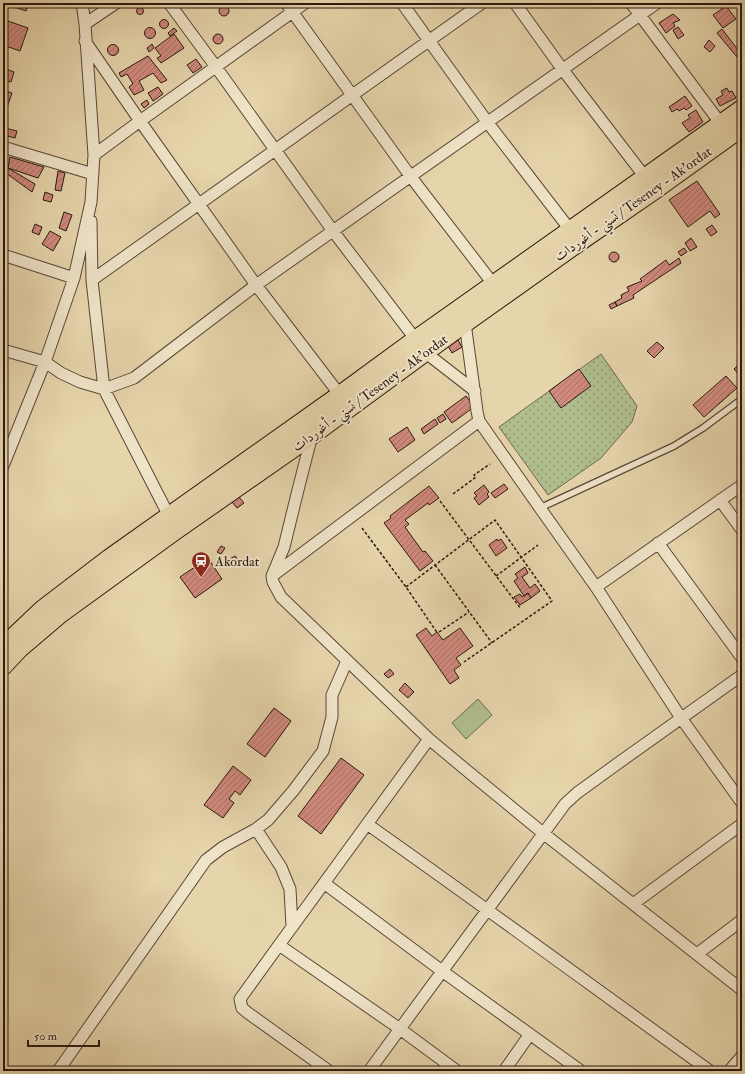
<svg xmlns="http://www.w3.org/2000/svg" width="745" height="1074" font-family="'IM FELL Double Pica',Amiri,serif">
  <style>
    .grass { fill: url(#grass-dots); stroke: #6d6b4e }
    .garden { fill: #b0be8d; stroke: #6d6b4e }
    .building { fill: url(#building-hatch); stroke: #2a1810 }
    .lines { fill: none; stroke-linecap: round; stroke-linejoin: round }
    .service-casing { stroke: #594737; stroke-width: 8 }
    .minor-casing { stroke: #594737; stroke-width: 13 }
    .primary-casing { stroke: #2a1810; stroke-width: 20 }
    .path { stroke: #2a1810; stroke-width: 1.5; stroke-dasharray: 3 2; stroke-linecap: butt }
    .service { stroke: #efe3c8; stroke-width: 5.5 }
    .minor { stroke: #efe3c8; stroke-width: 11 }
    .primary { stroke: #e6d4ab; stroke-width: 18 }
    .labels { text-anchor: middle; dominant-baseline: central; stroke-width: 4; stroke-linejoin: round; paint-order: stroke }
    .street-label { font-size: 14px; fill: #2a1810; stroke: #efe3c8 }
    .poi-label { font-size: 14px; fill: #2a1810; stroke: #efe3c8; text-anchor: start }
  </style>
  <defs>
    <pattern id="grass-dots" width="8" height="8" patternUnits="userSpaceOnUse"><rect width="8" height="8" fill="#b0be8d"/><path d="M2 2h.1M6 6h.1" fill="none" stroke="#8f9972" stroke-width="1.8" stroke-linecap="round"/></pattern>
    <pattern id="building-hatch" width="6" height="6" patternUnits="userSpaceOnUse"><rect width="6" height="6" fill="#d18a7e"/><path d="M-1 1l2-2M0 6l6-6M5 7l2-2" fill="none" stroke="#aa7066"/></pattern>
  </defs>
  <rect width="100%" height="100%" fill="#e6d4ab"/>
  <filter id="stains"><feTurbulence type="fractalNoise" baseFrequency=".005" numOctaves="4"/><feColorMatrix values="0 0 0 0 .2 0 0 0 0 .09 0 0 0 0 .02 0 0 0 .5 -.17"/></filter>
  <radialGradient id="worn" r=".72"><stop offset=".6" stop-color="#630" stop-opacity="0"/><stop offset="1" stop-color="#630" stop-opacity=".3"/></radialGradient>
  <path class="grass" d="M601 354 637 406 632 422 601 458 548 495 499 427Z"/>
  <path class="garden" d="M478 699 492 715 466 739 452 723Z"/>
  <path class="building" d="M3 3H29L26 11Z
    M726 6 736 19 723 28 713 15Z
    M219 11a5 5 0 1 1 10 0a5 5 0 1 1-10 0Z
    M136.5 11a3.5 3.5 0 1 1 7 0a3.5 3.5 0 1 1-7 0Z
    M673 14 680 20 673 23 675 26 666 33 659 23Z
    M159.5 24a4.5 4.5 0 1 1 9 0a4.5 4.5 0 1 1-9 0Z
    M5 20 28 28 20 51 3 45V28Z
    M678 27 684 35 678 39 673 30Z
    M144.5 33a5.5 5.5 0 1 1 11 0a5.5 5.5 0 1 1-11 0Z
    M174 28 177 31 170 36 168 33Z
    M722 29 741 54 737 57 717 33Z
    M174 34 184 48 161 63 157 58 161 56 155 48Z
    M213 39a5 5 0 1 1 10 0a5 5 0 1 1-10 0Z
    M709 40 715 46 710 52 704 47Z
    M152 44 154 48 149 52 147 48Z
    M107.5 50a5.5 5.5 0 1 1 11 0a5.5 5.5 0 1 1-11 0Z
    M148 56 167 80 161 83 153 73 139 81 144 90 134 95 129 87 133 84 127 74 121 77 119 73Z
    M196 59 202 67 193 73 187 65Z
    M3 68 14 72 11 82 3 80Z
    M158 87 163 94 153 101 148 93Z
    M727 88 729 92 732 91 736 98 720 106 716 99 723 95 721 91Z
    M3 90 12 93 6 110 3 109Z
    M685 96 692 106 686 110 684 108 679 111 677 109 672 112 669 107Z
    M147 100 149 104 144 108 141 104Z
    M696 110 703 122 689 132 682 123 690 118 688 115Z
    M5 128 17 131 15 138 3 135Z
    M10 157 44 167 38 178 8 168Z
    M8 168 35 184 32 192 6 173Z
    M58 171 65 173 61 191 55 190Z
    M697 181 720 214 715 218 710 211 688 227 669 200Z
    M742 190V200L741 201 737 193Z
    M45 192 53 195 51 202 43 200Z
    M64 212 72 215 66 231 59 228Z
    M35 224 42 227 39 235 32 232Z
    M712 225 717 232 711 236 706 229Z
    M50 231 61 237 53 251 42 244Z
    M691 238 697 247 690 251 685 243Z
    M684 248 687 252 681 256 678 252Z
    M609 257a5 5 0 1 1 10 0a5 5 0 1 1-10 0Z
    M679 258 681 263 633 295 634 298 617 306 615 302 622 298 621 295 629 291 627 287 642 281 640 279 666 260 669 265Z
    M615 302 617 306 611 309 609 305Z
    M458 340 462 347 452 353 448 346Z
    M657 342 664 348 654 358 647 351Z
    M742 362V378L734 369Z
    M579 369 591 386 561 408 549 391Z
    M726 376 737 388 704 417 693 405Z
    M466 396 474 407 452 423 444 412Z
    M443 414 446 419 440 423 437 418Z
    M435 419 438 424 424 434 421 429Z
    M407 427 415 440 398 452 389 439Z
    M504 484 508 489 495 498 491 493Z
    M484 485 489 492 487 494 489 497 479 505 474 498 477 496 474 493Z
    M429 486 439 498 429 505 428 503 405 520 409 524 405 527 423 552 425 551 433 561 420 571 384 523 391 518 390 516Z
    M239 497 244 503 237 508 232 502Z
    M497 539 498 541 501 539 507 548 496 556 489 545Z
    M221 546 225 548 221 554 217 552Z
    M235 556 239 561 233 566 228 560Z
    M208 558 222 579 195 598 180 577Z
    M525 567 528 573 522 577 530 588 535 584 540 591 531 598 528 593 524 596 514 581 518 578 515 574Z
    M528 593 531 598 520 605 514 597 520 594 522 597Z
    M426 628 432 636 437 632 443 640 460 628 473 646 456 658 461 665 454 670 459 678 450 684 416 635Z
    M390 669 394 674 388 678 384 674Z
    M405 683 414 692 408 698 399 690Z
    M274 708 291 721 265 757 247 744Z
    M341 758 364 775 321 834 298 816Z
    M233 766 251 780 240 795 235 791 229 799 234 803 223 818 204 805Z"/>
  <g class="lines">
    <defs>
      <path id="service" d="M540 508 674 446 703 428 742 399"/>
      <path id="minor" d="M169 3 216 67 333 231 426 353 475 391
        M286 3 411 177 494 285
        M402 3 488 123 571 231
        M515 3 563 70 645 177
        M631 3 721 124
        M85 24 116 3
        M85 41 140 121 256 285 340 395
        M3 147 93 174
        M94 155 140 121 305 3
        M91 221 92 280 104 389 171 520
        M3 255 74 278
        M92 280 482 3
        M465 323 477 411 479 421 540 508 596 587 681 718 742 803
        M3 350 45 362 61 373 80 382 104 389 134 378 256 285 657 3
        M312 435 298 490 284 547 272 576 273 582 281 597 429 739 471 774 543 833 742 990
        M3 466 45 362 74 278 91 202 94 155 85 24 82 3
        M720 500 742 530
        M658 543 742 658
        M272 576 479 421
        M596 587 742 485
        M367 824C482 905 596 989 710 1071
        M256 829 281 867 290 889 292 927
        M324 883 442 971 581 1071
        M633 904 742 824
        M279 945 400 1029 457 1071
        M697 954 742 920
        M58 1071 206 860 223 847 256 829 268 820 293 791 323 751 332 717V695L347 661
        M329 1071 248 1013 242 1008 240 999 279 945 429 739
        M369 1071 565 804 577 793 617 764 742 675
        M504 1071 530 1034
        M729 1071 742 1056"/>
      <path id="primary" d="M3 647 42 610 110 558 340 395 411 343 742 109
        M3 666 19 649 60 614 176 530 312 435 465 323 579 242 653 191 742 127"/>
    </defs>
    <use href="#service" class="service-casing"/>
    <use href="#minor" class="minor-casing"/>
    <use href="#primary" class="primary-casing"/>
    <path class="path" d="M453 494 476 477 474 475 490 464
      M440 501 521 609
      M362 528 406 587 436 631 439 632 469 612
      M435 565 492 643
      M496 576 538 545
      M406 587 495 520 552 601 464 662"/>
    <use href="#service" class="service"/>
    <use href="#minor" class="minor"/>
    <use href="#primary" class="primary"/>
  </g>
  <defs>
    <symbol id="station-pin" viewBox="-11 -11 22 30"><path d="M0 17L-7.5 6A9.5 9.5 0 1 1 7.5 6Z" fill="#8f2418" stroke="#efe3c8"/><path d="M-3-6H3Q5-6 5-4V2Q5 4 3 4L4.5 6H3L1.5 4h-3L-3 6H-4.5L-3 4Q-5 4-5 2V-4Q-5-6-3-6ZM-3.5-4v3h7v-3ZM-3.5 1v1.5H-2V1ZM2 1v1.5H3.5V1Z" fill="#fff"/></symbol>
  </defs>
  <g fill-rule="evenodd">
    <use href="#station-pin" x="190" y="550" width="22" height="30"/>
  </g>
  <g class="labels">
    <g class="street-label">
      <text transform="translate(633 204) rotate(-35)">تسني - أغوردات / Teseney - Ak'ordat</text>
      <text transform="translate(370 393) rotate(-36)">تسني - أغوردات / Teseney - Ak'ordat</text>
    </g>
    <g class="poi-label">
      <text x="215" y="561">Akordat</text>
    </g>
  </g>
  <rect width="745" height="1074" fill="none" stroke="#e6d4ab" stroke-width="16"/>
  <rect x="4" y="4" width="737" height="1066" fill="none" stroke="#2a1810" stroke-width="2"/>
  <rect x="8" y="8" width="729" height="1058" fill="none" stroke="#2a1810"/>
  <path d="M28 1040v6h71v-6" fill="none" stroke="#2a1810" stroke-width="2"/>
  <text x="34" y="1040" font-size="12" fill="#2a1810" stroke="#efe3c8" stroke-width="3" paint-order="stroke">50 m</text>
  <rect width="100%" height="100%" filter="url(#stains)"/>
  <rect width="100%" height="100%" fill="url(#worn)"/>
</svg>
